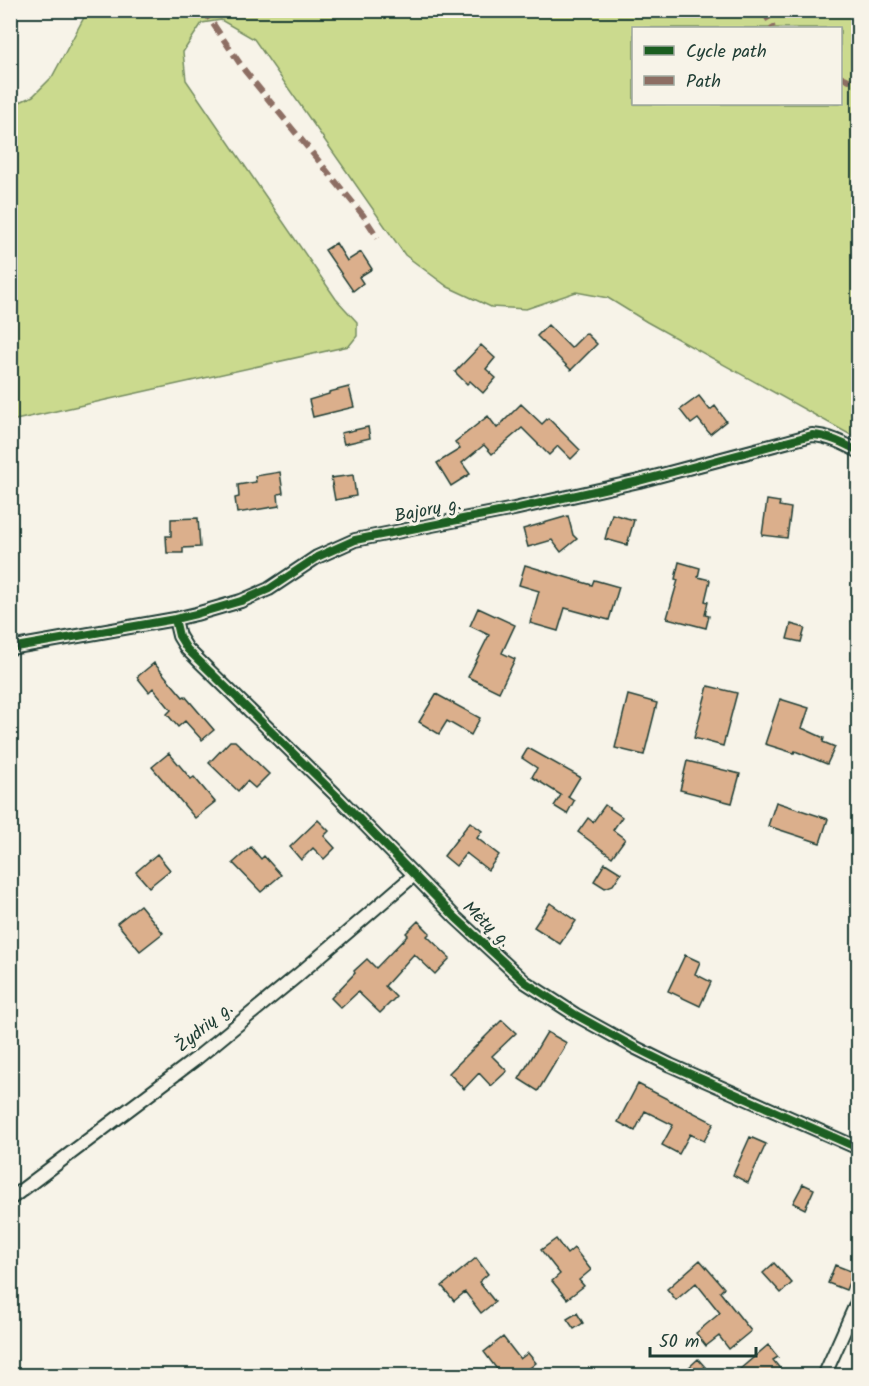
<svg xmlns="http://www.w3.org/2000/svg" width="869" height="1386" font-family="Kalam,sans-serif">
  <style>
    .green { fill: #cbda8e; stroke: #758c61; stroke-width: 1.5; fill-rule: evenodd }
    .building { fill: #dbaf8c; stroke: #1f3d34; stroke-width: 1.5 }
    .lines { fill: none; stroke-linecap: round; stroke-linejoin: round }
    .street-casing { stroke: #1f3d34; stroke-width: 16 }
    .street { stroke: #f7f3e8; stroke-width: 12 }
    .quiet { stroke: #8d6e63; stroke-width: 6; stroke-dasharray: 12 6; stroke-linecap: butt }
    .cycleway-casing { stroke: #f7f3e8; stroke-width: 11 }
    .cycleway { stroke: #1b5e20; stroke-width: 8 }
    .labels { text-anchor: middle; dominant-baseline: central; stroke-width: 6; stroke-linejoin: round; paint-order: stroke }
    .street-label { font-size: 18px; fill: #1f3d34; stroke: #f7f3e8 }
  </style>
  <rect width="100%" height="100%" fill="#f7f3e8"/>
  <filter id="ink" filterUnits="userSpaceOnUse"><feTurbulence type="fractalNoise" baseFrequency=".0167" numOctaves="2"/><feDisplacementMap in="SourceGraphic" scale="12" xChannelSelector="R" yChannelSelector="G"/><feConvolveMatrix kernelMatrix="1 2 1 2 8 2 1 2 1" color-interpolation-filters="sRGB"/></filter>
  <g filter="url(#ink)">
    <path class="green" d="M88 10 858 11V439L647 322 608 298 576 292 526 309 491 307 448 287 405 255 254 39 221 20 202 23 183 52 186 80 336 299 357 322V336L349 346 11 421V106L33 96 52 77ZM634 28H840V104H634Z"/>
    <path class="building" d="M336 243 347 261 361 252 372 269 359 277 363 283 353 291 325 250Z
      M548 325 571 348 586 333 597 344 571 370 537 336Z
      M481 345 495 358 486 369 496 378 483 393 470 381 467 384 455 372Z
      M349 387 354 407 313 417 309 400 329 394V392Z
      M699 396 710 410 715 406 726 421 710 434 698 419 691 424 680 410Z
      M521 404 542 424 548 418 580 450 571 459 558 446 549 455 522 428 492 454 484 445 462 463 470 474 451 486 437 463 460 449 455 442 488 416 497 428Z
      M368 427 370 438 344 444 341 433Z
      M280 472 283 493 278 494 279 506 237 513 235 498 239 497 238 485 256 482 255 476Z
      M353 475 356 496 335 500 331 478Z
      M767 500 780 502 779 506 791 508 787 538 762 535Z
      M612 514 634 520 627 545 605 539Z
      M568 516 573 535 577 539 561 552 552 540 528 547 523 529Z
      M198 518 200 547 183 548V553H167L166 536H171V519Z
      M679 562 700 568 698 577 710 580 705 601 708 602 705 615 709 616 706 628 667 618 678 580 675 579Z
      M525 565 592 585 594 580 619 587 609 620 565 608 558 631 530 623 539 591 519 585Z
      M478 608 515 625 502 653 515 659 499 692 468 677 489 635 470 626Z
      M791 624 805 628 801 642 787 639Z
      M154 663 183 697 185 696 214 730 202 740 185 721 178 727 167 714 171 710 153 688 149 692 137 677Z
      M708 686 737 693 723 746 694 738Z
      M436 694 480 718 471 735 447 721 439 734 419 722Z
      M628 695 657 703 644 755 615 748Z
      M780 699 809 708 802 728 824 738 823 742 835 747 827 764 795 751 794 753 765 744Z
      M230 741H235L269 774 255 788 247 781 238 791 209 763Z
      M528 748 580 777 568 797 574 801 567 814 554 806 561 795 532 777 537 768 522 758Z
      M169 753 191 779 194 777 215 802 195 818 152 767Z
      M687 761 740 774 732 803 680 790Z
      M776 802 828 819 820 843 768 826Z
      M605 805 622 817 613 830 625 839 612 857 578 832 588 818 593 822Z
      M318 820 329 831 324 836 335 848 324 859 313 848 301 860 290 847Z
      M470 822 482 831 477 838 499 855 488 870 466 853 456 866 444 856Z
      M251 847 261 859 264 856 281 875 261 892 233 863Z
      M157 854 170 870 149 887 136 872Z
      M605 863 621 873 613 885 605 888 594 881Z
      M550 903 576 921 560 944 534 927Z
      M140 905 163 933 140 951 117 923Z
      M418 921 430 933 427 936 450 958 435 974 414 954 385 986 396 997 380 1013 358 992 341 1008 331 998 355 973 354 971 367 959 376 968 408 935 406 933Z
      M685 955 700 962 695 974 711 982 700 1006 668 991Z
      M502 1020 516 1033 492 1056 507 1071 491 1086 479 1073 464 1089 449 1073Z
      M547 1032 567 1043 538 1091 519 1079Z
      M638 1084 714 1123 704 1141 690 1134 679 1154 662 1145 673 1125 645 1111 635 1131 618 1122Z
      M750 1137 766 1144 748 1183 733 1175Z
      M803 1184 814 1189 805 1209 793 1203Z
      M556 1239 567 1254 574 1248 591 1270 579 1280 584 1286 567 1299 552 1281 560 1274 541 1250Z
      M476 1258 488 1274 479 1282 495 1302 481 1313 465 1292 454 1301 442 1286Z
      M700 1260 724 1288 720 1292 751 1331 729 1349 719 1336 706 1346 696 1333 720 1313 696 1283 676 1300 667 1289Z
      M774 1263 792 1283 781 1293 763 1273Z
      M835 1265 853 1272 846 1290 828 1283Z
      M577 1313 583 1323 574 1329 567 1319Z
      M503 1337 520 1359 528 1353 536 1363 520 1376H502L484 1352Z
      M768 1345 778 1357 773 1360 786 1376H732Z
      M698 1359 713 1376H693L687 1369Z"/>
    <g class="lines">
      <defs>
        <path id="street" d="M175 619 179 636 187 649 337 796 456 918 525 982 576 1015 634 1047 670 1065 858 1148
          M10 648 175 619 196 614 241 601 269 589 317 557 355 540 514 509 639 481 812 435C829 436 843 443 858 451
          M10 1199 197 1058 298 975 414 875
          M824 1376 858 1300"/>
      </defs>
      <use href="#street" class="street-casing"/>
      <use href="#street" class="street"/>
      <path class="quiet" d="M202 10 207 15 245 71 363 215 378 238
        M763 10 773 28
        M840 76 858 84"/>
      <defs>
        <path id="cycleway" d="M175 619 179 636 187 649 337 796 456 918 525 982 576 1015 634 1047 670 1065 858 1148
          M10 648 175 619 196 614 241 601 269 589 317 557 355 540 514 509 639 481 812 435C829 436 843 443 858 451"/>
      </defs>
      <use href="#cycleway" class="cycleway-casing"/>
      <use href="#cycleway" class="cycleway"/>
    </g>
  </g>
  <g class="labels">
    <g class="street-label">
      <text transform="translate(428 511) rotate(-11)">Bajorų g.</text>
      <text transform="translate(486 925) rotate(43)">Mėtų g.</text>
      <text transform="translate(205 1028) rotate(-39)">Žydrių g.</text>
    </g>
  </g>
  <rect width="869" height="1386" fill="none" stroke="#f7f3e8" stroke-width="36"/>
  <rect x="18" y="18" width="833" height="1350" fill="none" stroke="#1f3d34" stroke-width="2" filter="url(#ink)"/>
  <rect x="632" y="27" width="210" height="78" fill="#f7f3e8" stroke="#a1aaa0" stroke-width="1.5"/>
  <rect x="644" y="46" width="30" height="9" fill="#1b5e20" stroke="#a1aaa0" stroke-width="1.5"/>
  <text x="686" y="57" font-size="18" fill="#1f3d34">Cycle path</text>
  <rect x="644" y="76" width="30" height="9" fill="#8d6e63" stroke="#a1aaa0" stroke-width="1.5"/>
  <text x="686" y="87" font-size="18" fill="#1f3d34">Path</text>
  <path d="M650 1347v9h106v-9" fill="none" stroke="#1f3d34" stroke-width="3"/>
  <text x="659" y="1347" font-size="18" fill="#1f3d34" stroke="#f7f3e8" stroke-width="4.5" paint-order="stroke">50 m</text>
</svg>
